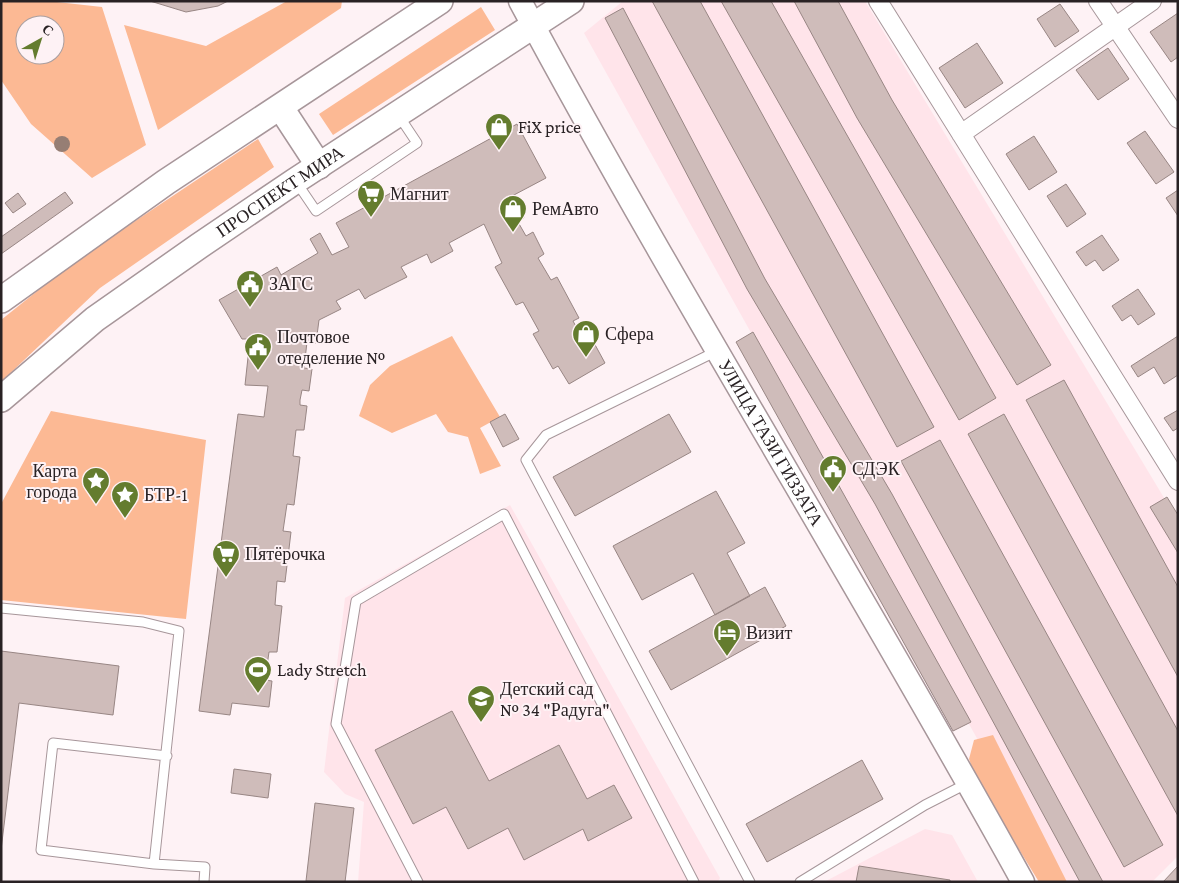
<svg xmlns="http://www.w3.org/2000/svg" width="1179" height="883" font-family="'Crimson Pro',serif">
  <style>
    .built { fill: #ffe4ea }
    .green { fill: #fcb994; fill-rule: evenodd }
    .building { fill: #cfbcba; stroke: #988684 }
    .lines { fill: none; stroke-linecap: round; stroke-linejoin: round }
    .service-casing { stroke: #a7969a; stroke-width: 11 }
    .minor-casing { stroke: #a7969a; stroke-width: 20 }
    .tertiary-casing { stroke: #a7969a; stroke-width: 25 }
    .secondary-casing { stroke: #a7969a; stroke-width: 28 }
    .service { stroke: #fff; stroke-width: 9 }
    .minor { stroke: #fff; stroke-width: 18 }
    .tertiary { stroke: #fff; stroke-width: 22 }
    .secondary { stroke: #fff; stroke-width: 25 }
    .tree { fill: #967e74 }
    .labels { text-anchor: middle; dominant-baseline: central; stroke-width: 4; stroke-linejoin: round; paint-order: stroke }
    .poi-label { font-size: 18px; fill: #292224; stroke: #fef2f5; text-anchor: start }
    .street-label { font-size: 18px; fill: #292224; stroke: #fef2f5 }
  </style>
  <rect width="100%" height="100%" fill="#fef2f5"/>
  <path class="built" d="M623 1H865L1178 521V856L1152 882H1057L584 33Z
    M510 505 720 878 718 882H358L364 802 345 794 324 772 345 598Z
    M925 829 952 835 978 882H824Z"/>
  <path class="green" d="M1 1H48L102 7 146 145 92 178 31 124 1 80ZM25 25H55V55H25Z
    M287 1H342L341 8 158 130 124 25 206 46Z
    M481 7 495 30 333 135 319 114Z
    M258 139 274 167 100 288 1 382V320L71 264Z
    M452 336 500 417 480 428 501 466 480 474 468 437 448 432 436 414 392 433 359 416 370 385 390 366Z
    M51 411 206 440 186 619 1 600V504Z
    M993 735 1067 882H1039L976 779 969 759 974 740Z"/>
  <path class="building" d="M150 1H228L218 6 186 12Z
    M652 1H700L934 427 897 447Z
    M721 1H771L996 398 959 420Z
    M794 1H838L892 100 1051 365 1017 385 857 118Z
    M1060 4 1079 31 1055 47 1037 19Z
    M623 8 765 279 892 494 1103 882H1080L875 504 747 289 605 18Z
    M1178 13V57L1171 62 1150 32Z
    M977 43 1003 83 965 108 939 68Z
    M1108 48 1129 79 1098 100 1076 70Z
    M517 124 546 178 512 196 524 218 518 222 526 236 533 232 544 254 538 258 551 280 557 277 579 318 573 321 586 345 593 341 605 363 569 384 558 366 553 369 533 334 539 331 523 302 516 305 495 267 502 263 484 224 449 243 453 251 431 263 427 254 401 267 407 277 369 296 365 299 359 289 336 301 341 309 319 320 316 343 307 342 304 368 312 369 309 391 302 390 300 400V405L307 406 304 430H296L293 456 300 457 294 505 287 504 283 531 291 532 285 582 277 581 275 605 282 606 277 652H269L265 680 272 681 269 707 232 703 230 715 199 711 238 414 264 417 268 386 245 385 250 339H242L219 300 277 267 281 275 318 253 310 239 320 233 332 255 349 247 336 223Z
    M1145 131 1174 172 1156 184 1127 143Z
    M1034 136 1057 172 1029 190 1006 154Z
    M1066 184 1086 214 1067 227 1047 196Z
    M1178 190V216L1166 198Z
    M65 192 73 203 1 254V237Z
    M18 193 26 204 13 213 5 203Z
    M1102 235 1119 260 1103 271 1095 260 1086 266 1076 252Z
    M1138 289 1155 314 1138 325 1131 315 1122 321 1112 306Z
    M753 332 971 722 953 731 736 342Z
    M1178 336V375L1164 384 1154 367 1138 377 1131 366Z
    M1064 380 1178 587V677L1026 400Z
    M1178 410V428L1173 431 1164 418Z
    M505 414 519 439 503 447 490 422Z
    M669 414 691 452 575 516 553 477Z
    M1004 414 1178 731V816L968 434Z
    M940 440 1163 845 1124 867 901 461Z
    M716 491 745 543 727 553 750 596 715 615 693 573 642 600 613 546Z
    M1167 497 1178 515V553L1150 507Z
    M765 587 786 626 671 690 649 651Z
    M1 651 119 666 113 715 19 703 1 850Z
    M452 711 489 781 559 745 587 799 614 785 632 818 588 841 583 829 524 860 508 828 468 849 446 807 413 824 375 750Z
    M862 760 883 799 767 862 746 824Z
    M234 769 271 774 268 798 231 793Z
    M315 803 354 808 345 882 306 881Z
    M859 866 950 880V882H856Z
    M1178 866V882H1163Z"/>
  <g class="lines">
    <defs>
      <path id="service" d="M297 183 316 211 417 143 399 116
        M717 351 546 435 526 460 750 882
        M1 608 143 622 179 631 154 864 41 850 53 743 167 756
        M154 864 205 867 204 882
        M418 882 336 724 356 601 504 514 694 882
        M800 882 925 805 968 783"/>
      <path id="minor" d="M878 1 1178 481
        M1098 1 1178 119
        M961 134 1152 1"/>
      <g id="tertiary">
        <path id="s1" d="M520 1C680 299 860 586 1023 882"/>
      </g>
      <g id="secondary">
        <path d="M281 108 319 166"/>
        <path d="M1 300 166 182 440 1"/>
        <path id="s2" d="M1 399 95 319 199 246 295 181 571 1"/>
      </g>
    </defs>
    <use href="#service" class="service-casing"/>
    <use href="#minor" class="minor-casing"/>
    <use href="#tertiary" class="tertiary-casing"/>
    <use href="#secondary" class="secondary-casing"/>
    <use href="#service" class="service"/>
    <use href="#minor" class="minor"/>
    <use href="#tertiary" class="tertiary"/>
    <use href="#secondary" class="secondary"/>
  </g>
  <circle class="tree" cx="62" cy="144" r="8"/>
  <defs>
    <symbol id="shop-pin" viewBox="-11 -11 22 30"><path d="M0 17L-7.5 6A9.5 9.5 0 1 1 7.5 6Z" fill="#647c2e" stroke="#fef2f5"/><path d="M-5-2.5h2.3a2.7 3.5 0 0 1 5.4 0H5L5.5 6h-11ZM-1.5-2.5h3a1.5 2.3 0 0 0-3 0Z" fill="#fff"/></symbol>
    <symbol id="supermarket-pin" viewBox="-11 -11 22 30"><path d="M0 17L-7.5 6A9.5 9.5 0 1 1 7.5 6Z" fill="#647c2e" stroke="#fef2f5"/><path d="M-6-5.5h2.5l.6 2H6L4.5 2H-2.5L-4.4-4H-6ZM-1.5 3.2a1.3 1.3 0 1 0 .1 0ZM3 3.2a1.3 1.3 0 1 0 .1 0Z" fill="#fff"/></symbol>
    <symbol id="civic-pin" viewBox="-11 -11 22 30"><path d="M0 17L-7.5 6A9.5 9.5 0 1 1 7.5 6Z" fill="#647c2e" stroke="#fef2f5"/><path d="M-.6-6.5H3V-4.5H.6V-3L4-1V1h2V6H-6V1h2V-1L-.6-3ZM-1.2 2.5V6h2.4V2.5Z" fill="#fff"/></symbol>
    <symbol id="sight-pin" viewBox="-11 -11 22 30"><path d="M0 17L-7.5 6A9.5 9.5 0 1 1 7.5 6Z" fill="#647c2e" stroke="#fef2f5"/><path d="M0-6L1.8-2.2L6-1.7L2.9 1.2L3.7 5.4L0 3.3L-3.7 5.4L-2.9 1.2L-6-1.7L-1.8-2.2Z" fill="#fff"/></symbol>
    <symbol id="hotel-pin" viewBox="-11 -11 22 30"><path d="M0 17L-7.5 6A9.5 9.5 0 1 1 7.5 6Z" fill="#647c2e" stroke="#fef2f5"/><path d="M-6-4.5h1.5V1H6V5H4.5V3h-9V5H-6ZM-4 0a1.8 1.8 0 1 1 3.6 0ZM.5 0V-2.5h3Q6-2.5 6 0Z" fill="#fff"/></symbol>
    <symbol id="stadium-pin" viewBox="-11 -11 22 30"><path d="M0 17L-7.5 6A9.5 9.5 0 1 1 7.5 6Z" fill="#647c2e" stroke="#fef2f5"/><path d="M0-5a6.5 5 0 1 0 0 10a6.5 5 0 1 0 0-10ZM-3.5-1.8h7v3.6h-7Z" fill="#fff"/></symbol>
    <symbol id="school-pin" viewBox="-11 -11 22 30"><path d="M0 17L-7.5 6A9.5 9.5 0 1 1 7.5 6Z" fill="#647c2e" stroke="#fef2f5"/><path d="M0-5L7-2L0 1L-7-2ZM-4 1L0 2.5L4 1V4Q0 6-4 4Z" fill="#fff"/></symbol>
  </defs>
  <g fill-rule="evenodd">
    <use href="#shop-pin" x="483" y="111" width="32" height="43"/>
    <use href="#supermarket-pin" x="355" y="178" width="32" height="43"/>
    <use href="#shop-pin" x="497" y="193" width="32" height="43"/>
    <use href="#civic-pin" x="234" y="268" width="32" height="43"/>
    <use href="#shop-pin" x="570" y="318" width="32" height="43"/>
    <use href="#civic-pin" x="242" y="331" width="32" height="43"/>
    <use href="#civic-pin" x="817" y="453" width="32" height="43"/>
    <use href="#sight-pin" x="80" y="465" width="32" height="43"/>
    <use href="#sight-pin" x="109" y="479" width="32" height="43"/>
    <use href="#supermarket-pin" x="210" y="538" width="32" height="43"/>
    <use href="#hotel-pin" x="711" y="617" width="32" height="43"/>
    <use href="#stadium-pin" x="242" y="654" width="32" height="43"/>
    <use href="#school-pin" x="465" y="683" width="32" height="43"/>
  </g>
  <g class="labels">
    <g class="poi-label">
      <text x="518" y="127">FiX price</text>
      <text x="390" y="194">Магнит</text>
      <text x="532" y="209">РемАвто</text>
      <text x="269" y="284">ЗАГС</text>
      <text x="605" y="334">Сфера</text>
      <text x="277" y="337">Почтовое<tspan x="277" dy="21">отеделение №</tspan></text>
      <text x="852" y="469">СДЭК</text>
      <text x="77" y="471" text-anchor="end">Карта<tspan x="77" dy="21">города</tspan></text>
      <text x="144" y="495">БТР-1</text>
      <text x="245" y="554">Пятёрочка</text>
      <text x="746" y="633">Визит</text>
      <text x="277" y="670">Lady Stretch</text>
      <text x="500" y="689">Детский сад<tspan x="500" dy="21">№ 34 "Радуга"</tspan></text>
    </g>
    <g class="street-label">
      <text stroke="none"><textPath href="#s2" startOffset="348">ПРОСПЕКТ МИРА</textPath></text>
      <text stroke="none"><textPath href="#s1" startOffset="508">УЛИЦА ТАЗИ ГИЗЗАТА</textPath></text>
    </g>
  </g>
  <rect width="1179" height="883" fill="none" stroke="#292224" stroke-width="5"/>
  <g transform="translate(40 40) rotate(39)"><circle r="24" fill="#fef2f5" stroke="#a99fa1"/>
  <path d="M0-4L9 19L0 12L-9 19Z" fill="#647c2e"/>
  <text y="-8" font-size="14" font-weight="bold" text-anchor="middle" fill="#292224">С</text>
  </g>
</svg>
